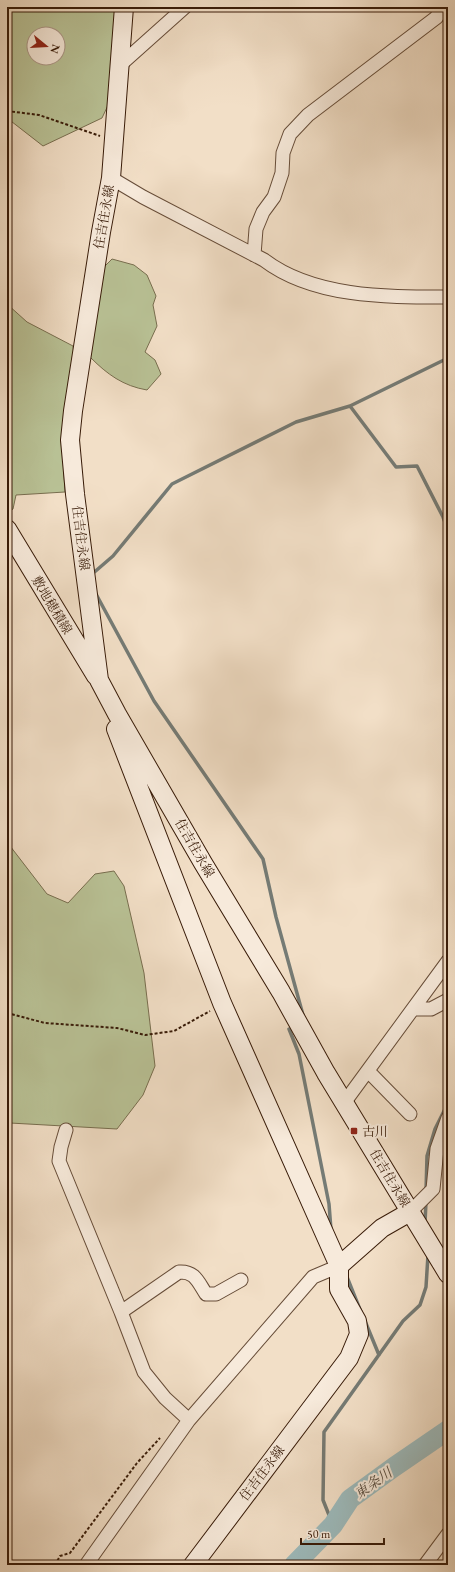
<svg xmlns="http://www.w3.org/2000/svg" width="455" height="1572" font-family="'EB Garamond','Noto Serif JP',serif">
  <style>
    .green { fill: #b9c296; stroke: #786e4f; fill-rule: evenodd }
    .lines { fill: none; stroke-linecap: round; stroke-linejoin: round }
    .stream { stroke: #757b75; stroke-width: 3.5 }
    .river { stroke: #9dbbbd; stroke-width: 20 }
    .street-casing { stroke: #664c38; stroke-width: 15 }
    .secondary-casing { stroke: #381b08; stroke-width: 20 }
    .path { stroke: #381b08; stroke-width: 2; stroke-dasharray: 3 2; stroke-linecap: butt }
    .street { stroke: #f7eadb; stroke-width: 13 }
    .secondary { stroke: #f7eadb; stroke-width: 18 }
    .poi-dot { fill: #8f2418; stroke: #f7eadb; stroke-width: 1.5 }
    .labels { text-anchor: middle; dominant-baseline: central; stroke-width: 4; stroke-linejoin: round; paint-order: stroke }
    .street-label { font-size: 13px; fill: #381b08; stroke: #f7eadb }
    .poi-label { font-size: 13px; fill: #381b08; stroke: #f7eadb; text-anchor: start }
    .water-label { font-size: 14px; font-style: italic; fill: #564b3e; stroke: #f7eadb }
  </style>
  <rect width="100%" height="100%" fill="#f2dfc7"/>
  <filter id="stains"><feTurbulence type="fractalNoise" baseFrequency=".005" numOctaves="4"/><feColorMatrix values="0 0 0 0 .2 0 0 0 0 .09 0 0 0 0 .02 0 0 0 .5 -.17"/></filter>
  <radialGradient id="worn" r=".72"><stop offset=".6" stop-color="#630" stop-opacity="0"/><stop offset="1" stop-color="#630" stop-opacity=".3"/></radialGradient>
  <path class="green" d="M7 7H122L119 82 102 118 43 146 7 118ZM34 34H58V58H34Z
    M112 259 134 265 147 275 156 296 153 305 157 326 145 352 155 360 161 374 147 390C123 386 107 374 91 358L86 359 100 271Z
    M7 304 27 322 73 346 75 362 62 440 65 492 16 495 13 509 7 513Z
    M7 842 47 894 68 903 95 874 114 871 124 886 144 973 155 1066 143 1095 117 1129 10 1123 7 1133Z"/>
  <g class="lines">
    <path class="stream" d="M350 406 396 467 417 466 443 517 448 530
      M91 575 113 556 172 484 296 422 350 406 448 358
      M96 594 154 701 263 859 276 917 303 1015
      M289 1029 299 1054 329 1204 331 1230
      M426 1191 427 1156 435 1129 448 1103
      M425 1223 426 1202
      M347 1277 361 1312
      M365 1321 379 1355
      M333 1525 323 1500 324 1432 403 1321 420 1305 426 1287 428 1255"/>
    <path class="river" d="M294 1565 333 1525 350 1499 394 1467 448 1430"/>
    <defs>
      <path id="street" d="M119 66 185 7
        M111 178 143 197 264 260C314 298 388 297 448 297
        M254 255 256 229 263 212 274 197 282 173 283 153 290 134 308 115 437 17 440 7
        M413 1009H431L448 1000
        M368 1071 410 1114
        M344 1103 448 961
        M66 1130 61 1147 59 1161 121 1312 144 1372 165 1398 189 1420
        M410 1212 433 1189 437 1149 448 1118
        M121 1312 179 1272C195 1271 198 1282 206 1294H216L241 1280
        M86 1565 189 1420 313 1277 339 1266
        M425 1565 448 1534"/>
      <path id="secondary" d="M124 7 111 178 101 232 73 411 70 440 75 494 99 680 117 714 203 863 281 992 326 1073 448 1274
        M7 529 96 676
        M116 729 222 1003 339 1266
        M193 1565 349 1358 359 1334 357 1321 339 1289V1266L382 1228 410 1212"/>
    </defs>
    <use href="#street" class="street-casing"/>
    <use href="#secondary" class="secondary-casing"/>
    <path class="path" d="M7 111 39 115 100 136
      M7 1013 45 1023 117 1028 145 1035 174 1031 210 1011
      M55 1565 60 1556 70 1553 137 1463 160 1438"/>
    <use href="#street" class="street"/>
    <use href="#secondary" class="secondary"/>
  </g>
  <rect class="poi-dot" x="350" y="1127" width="8" height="8" rx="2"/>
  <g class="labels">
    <g class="street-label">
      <text transform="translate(104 217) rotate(-80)">住吉住永線</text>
      <text transform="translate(81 538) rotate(83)">住吉住永線</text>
      <text transform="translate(52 605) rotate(59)">敷地穂積線</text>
      <text transform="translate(195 848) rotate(60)">住吉住永線</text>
      <text transform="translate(390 1178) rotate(59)">住吉住永線</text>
      <text transform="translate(262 1473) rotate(-53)">住吉住永線</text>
    </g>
    <g class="poi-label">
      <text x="362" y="1131">古川</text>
    </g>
    <g class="water-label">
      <text transform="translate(373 1483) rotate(-35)">東条川</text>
    </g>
  </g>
  <rect width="455" height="1572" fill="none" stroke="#f2dfc7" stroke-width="24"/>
  <rect x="8" y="8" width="439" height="1556" fill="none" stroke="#381b08" stroke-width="2"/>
  <rect x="12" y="12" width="431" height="1548" fill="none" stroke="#381b08"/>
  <g transform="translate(46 46) rotate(108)"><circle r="19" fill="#f7eadb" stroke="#ab9787"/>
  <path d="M0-3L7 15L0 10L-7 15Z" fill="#8f2418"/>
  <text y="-6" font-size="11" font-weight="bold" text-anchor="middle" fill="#381b08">N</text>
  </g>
  <path d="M301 1538v6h83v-6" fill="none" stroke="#381b08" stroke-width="2"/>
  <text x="307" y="1538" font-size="12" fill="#381b08" stroke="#f7eadb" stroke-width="3" paint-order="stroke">50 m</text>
  <rect width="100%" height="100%" filter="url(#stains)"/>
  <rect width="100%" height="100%" fill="url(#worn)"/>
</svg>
